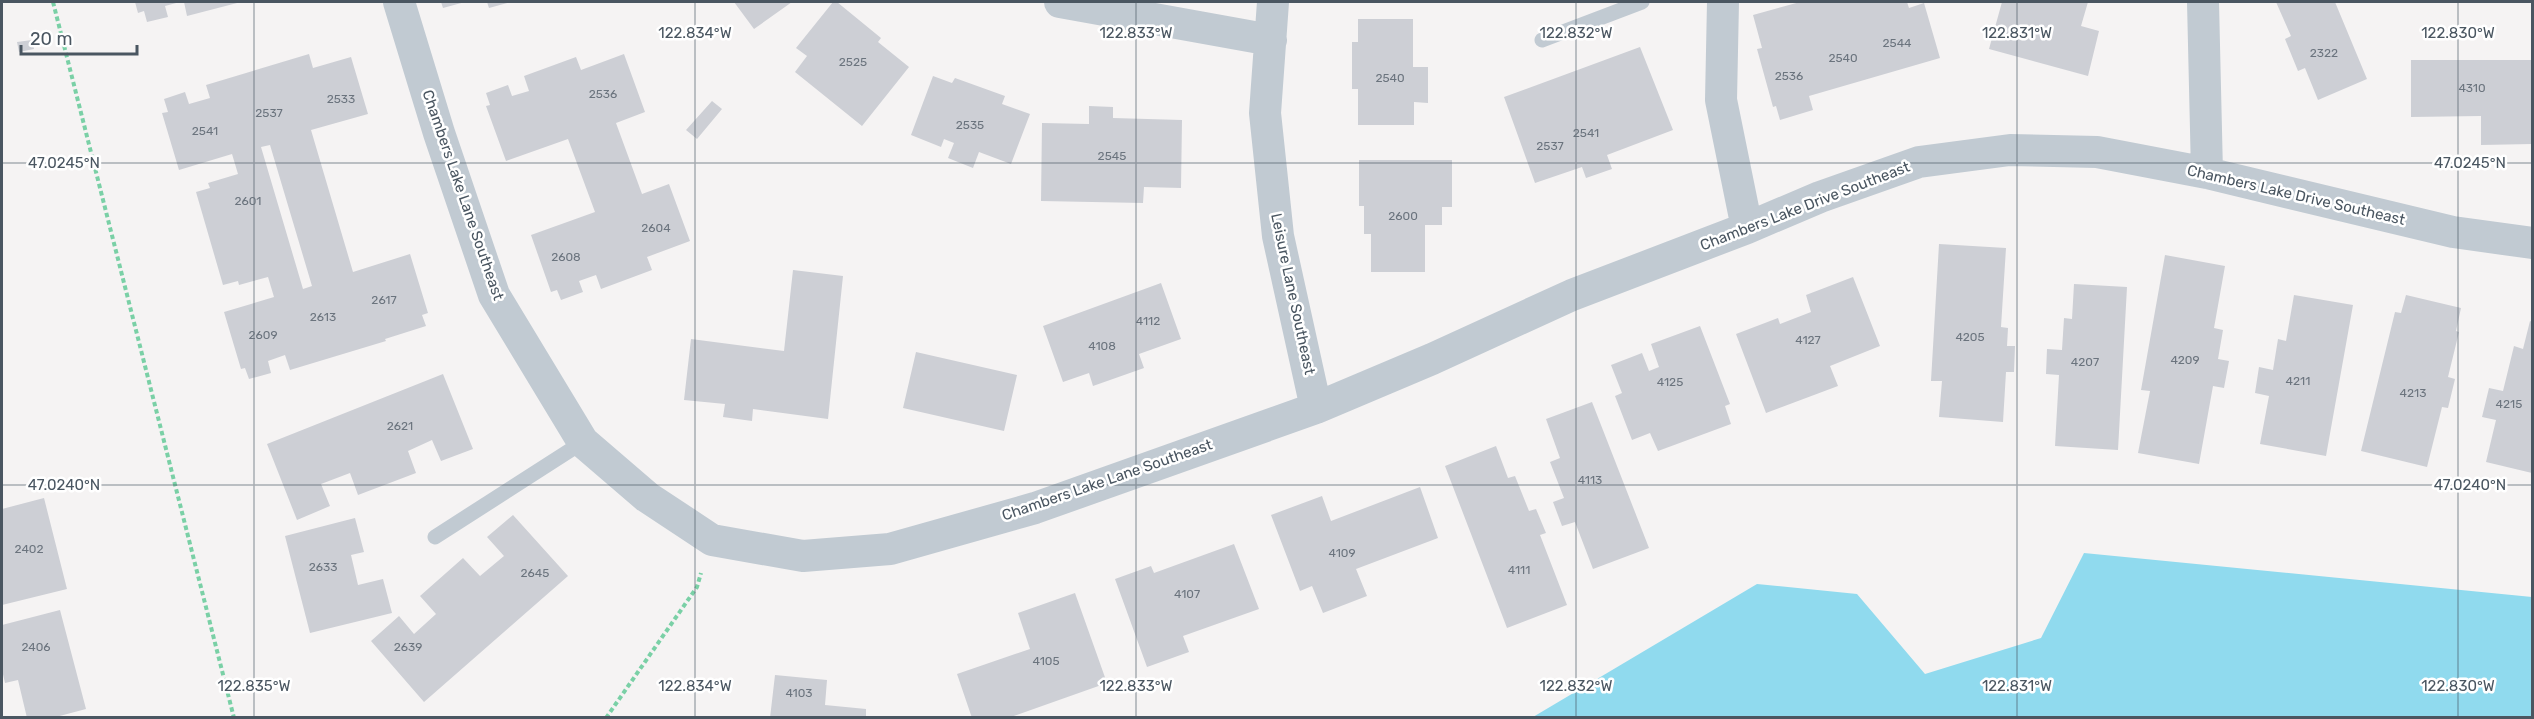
<svg xmlns="http://www.w3.org/2000/svg" width="2534" height="719" font-family="Rubik,sans-serif">
  <style>
    .water { fill: #90daee }
    .building { fill: #cdcfd5; fill-rule: evenodd }
    .lines { fill: none; stroke-linecap: round; stroke-linejoin: round }
    .path { stroke: #7ad0a6; stroke-width: 4; stroke-dasharray: 4.5 3; stroke-linecap: butt }
    .lane { stroke: #c1cad2; stroke-width: 15 }
    .street { stroke: #c1cad2; stroke-width: 32 }
    .ticks { fill: none; stroke: #4a5661; stroke-width: 1.5; stroke-opacity: 0.45 }
    .labels { text-anchor: middle; dominant-baseline: central; stroke-width: 5; stroke-linejoin: round; paint-order: stroke }
    .number-label { font-size: 12px; fill: #6b747e }
    .street-label { font-size: 15px; fill: #4a5661; stroke: #fff }
    .ticks-label { font-size: 15px; text-anchor: middle; fill: #4a5661; stroke: #fff; stroke-width: 5; stroke-linejoin: round; paint-order: stroke }
  </style>
  <rect width="100%" height="100%" fill="#f5f3f3"/>
  <path class="water" d="M2084 553 2532 597V717H1533L1757 584 1857 594 1925 674 2041 638Z"/>
  <path class="building" d="M135 2H180L165 6 168 17 147 22 144 11 138 13Z
    M184 2H241L187 16Z
    M441 2H465L443 8Z
    M487 2H511L489 8Z
    M734 2H792L754 29Z
    M833 2H837L881 38 878 42 909 67 862 126 795 72 807 56 796 48Z
    M1800 2H1907L1909 8 1924 3 1940 58 1809 96 1813 110 1780 120 1776 106 1773 107 1757 49 1762 48 1753 15Z
    M2002 2H2088L2081 26 2099 31 2088 76 1989 49Z
    M2276 2H2335L2367 79 2318 100 2305 68 2298 71 2285 39 2291 36Z
    M1358 19H1413V67H1428V103L1414 102V125H1358V89H1352V42H1358Z
    M32 40 34 49 19 52 17 42Z
    M1640 47 1673 130 1607 155 1612 169 1586 178 1582 167 1535 183 1504 97Z
    M309 54 313 68 351 57 368 114 311 130 353 272 410 254 428 313 422 315 426 326 385 339 386 341 290 370 285 355 268 361 271 373 249 379 245 368 241 369 224 312 274 297 268 277 239 285 238 281 223 285 196 192 210 188 208 183 238 174 232 154 179 170 162 113 168 112 164 99 185 92 189 104 210 98 206 85ZM270 145 312 286 303 289 261 147Z
    M624 54 645 112 616 123 642 194 669 184 690 241 647 257 652 270 601 289 596 275 579 281 583 292 561 300 557 290 551 292 531 235 595 212 568 139 506 161 486 106 490 105 486 93 508 85 512 96 529 91 524 76 576 57 581 70Z
    M2411 60H2532V144L2481 145V116L2411 117Z
    M933 76 952 83 955 78 1005 96 1002 104 1030 114 1011 164 979 152 973 168 948 158 954 143 944 139 941 147 911 135Z
    M712 101 722 109 697 139 686 130Z
    M1089 106 1113 107V118L1182 120 1181 188 1144 187 1143 203 1041 201 1042 123 1089 124Z
    M1359 160H1452V207H1442V225H1425V272H1371V234H1364V206H1359Z
    M1939 244 2006 248 2001 327 2008 328 2007 346H2015L2014 372H2006L2003 422 1939 417 1942 381H1931Z
    M2165 255 2225 266 2214 328 2223 330 2218 359 2229 361 2224 388 2213 386 2199 464 2138 453 2150 391 2141 390Z
    M793 270 843 276 828 419 753 409 752 421 723 417 725 404 684 400 691 339 784 351Z
    M1853 277 1880 346 1830 366 1838 386 1766 413 1736 334 1778 318 1780 324 1811 312 1806 295Z
    M1161 283 1181 339 1139 354 1144 368 1093 386 1089 373 1063 382 1043 326Z
    M2074 284 2127 287 2118 450 2055 446 2059 375 2046 374 2047 349 2062 350 2064 318 2072 319Z
    M2294 295 2353 305 2326 456 2260 444 2269 396 2255 393 2259 367 2273 370 2278 339 2286 341Z
    M2406 295 2461 308 2456 331 2459 332 2448 377 2455 379 2448 408 2442 407 2427 467 2361 451 2395 312 2401 313Z
    M2530 321 2532 322V473L2486 462 2496 420 2482 417 2489 388 2503 391 2514 346 2523 349Z
    M1700 326 1730 404 1725 406 1731 424 1658 451 1650 433 1632 440 1615 396 1622 393 1611 365 1642 353 1649 371 1659 367 1651 344Z
    M916 352 1017 375 1004 431 903 408Z
    M443 374 473 449 441 461 432 440 408 451 416 473 358 495 350 473 321 484 330 506 297 520 267 444Z
    M1592 402 1649 548 1593 569 1575 522 1562 526 1553 502 1564 498 1550 462 1560 458 1546 419Z
    M1496 446 1508 478 1515 476 1529 511 1536 509 1546 533 1540 535 1567 605 1507 628 1445 466Z
    M1420 487 1438 538 1356 569 1367 596 1323 613 1312 586 1300 591 1271 515 1322 496 1331 521Z
    M44 498 67 589 2 605V509Z
    M513 515 568 576 424 702 371 641 399 616 414 634 436 614 420 596 463 558 480 576 504 556 487 537Z
    M355 518 364 552 351 555 358 585 383 579 392 613 310 633 285 536Z
    M1234 544 1259 609 1183 636 1189 652 1147 667 1115 579 1151 566 1154 573Z
    M1075 593 1107 683 1008 718H972L957 674 1030 649 1018 613Z
    M60 610 86 709 52 718H27L18 680 5 683 2 670V625Z
    M775 675 827 680 825 705 866 709V718H770Z"/>
  <g class="lines">
    <path class="path" d="M53 2 234 718
      M606 718 697 587 701 573"/>
    <path class="lane" d="M1542 40 1642 2
      M435 537 583 442"/>
    <path class="street" d="M399 2 439 133 494 295 583 442 647 497 712 540 803 556 890 549 1035 508 1316 408 1432 359 1572 295 1747 228 1820 197 1919 162 2010 150 2097 152 2207 173 2453 232 2532 243
      M1060 2 1271 40
      M1273 2 1265 113 1278 236 1316 408
      M1723 2 1721 100 1747 228
      M2203 2 2207 173"/>
  </g>
  <path class="ticks" d="M254 2V718M695 2V718M1136 2V718M1576 2V718M2017 2V718M2458 2V718M2 163H2532M2 485H2532"/>
  <g class="labels">
    <g class="number-label">
      <text x="1897" y="43">2544</text>
      <text x="2324" y="53">2322</text>
      <text x="1843" y="58">2540</text>
      <text x="853" y="62">2525</text>
      <text x="1789" y="76">2536</text>
      <text x="1390" y="78">2540</text>
      <text x="2472" y="88">4310</text>
      <text x="603" y="94">2536</text>
      <text x="341" y="99">2533</text>
      <text x="269" y="113">2537</text>
      <text x="970" y="125">2535</text>
      <text x="205" y="131">2541</text>
      <text x="1586" y="133">2541</text>
      <text x="1550" y="146">2537</text>
      <text x="1112" y="156">2545</text>
      <text x="248" y="201">2601</text>
      <text x="1403" y="216">2600</text>
      <text x="656" y="228">2604</text>
      <text x="566" y="257">2608</text>
      <text x="384" y="300">2617</text>
      <text x="323" y="317">2613</text>
      <text x="1148" y="321">4112</text>
      <text x="263" y="335">2609</text>
      <text x="1970" y="337">4205</text>
      <text x="1808" y="340">4127</text>
      <text x="1102" y="346">4108</text>
      <text x="2185" y="360">4209</text>
      <text x="2085" y="362">4207</text>
      <text x="2298" y="381">4211</text>
      <text x="1670" y="382">4125</text>
      <text x="2413" y="393">4213</text>
      <text x="2509" y="404">4215</text>
      <text x="400" y="426">2621</text>
      <text x="1590" y="480">4113</text>
      <text x="29" y="549">2402</text>
      <text x="1342" y="553">4109</text>
      <text x="323" y="567">2633</text>
      <text x="1519" y="570">4111</text>
      <text x="535" y="573">2645</text>
      <text x="1187" y="594">4107</text>
      <text x="36" y="647">2406</text>
      <text x="408" y="647">2639</text>
      <text x="1046" y="661">4105</text>
      <text x="799" y="693">4103</text>
    </g>
    <g class="street-label">
      <text transform="translate(463 195) rotate(71)">Chambers Lake Lane Southeast</text>
      <text transform="translate(2296 195) rotate(13)">Chambers Lake Drive Southeast</text>
      <text transform="translate(1805 206) rotate(-21)">Chambers Lake Drive Southeast</text>
      <text transform="translate(1293 294) rotate(78)">Leisure Lane Southeast</text>
      <text transform="translate(1107 480) rotate(-19)">Chambers Lake Lane Southeast</text>
    </g>
  </g>
  <g class="ticks-label">
    <text x="695" y="38">122.834°W</text>
    <text x="1136" y="38">122.833°W</text>
    <text x="1576" y="38">122.832°W</text>
    <text x="2017" y="38">122.831°W</text>
    <text x="2458" y="38">122.830°W</text>
    <text x="64" y="168">47.0245°N</text>
    <text x="2470" y="168">47.0245°N</text>
    <text x="64" y="490">47.0240°N</text>
    <text x="2470" y="490">47.0240°N</text>
    <text x="254" y="691">122.835°W</text>
    <text x="695" y="691">122.834°W</text>
    <text x="1136" y="691">122.833°W</text>
    <text x="1576" y="691">122.832°W</text>
    <text x="2017" y="691">122.831°W</text>
    <text x="2458" y="691">122.830°W</text>
  </g>
  <rect width="2534" height="719" fill="none" stroke="#4a5661" stroke-width="6"/>
  <path d="M21 45v9h116v-9" fill="none" stroke="#4a5661" stroke-width="3"/>
  <text x="30" y="45" font-size="18" fill="#4a5661" stroke="#ffffff" stroke-width="4.5" paint-order="stroke">20 m</text>
</svg>
